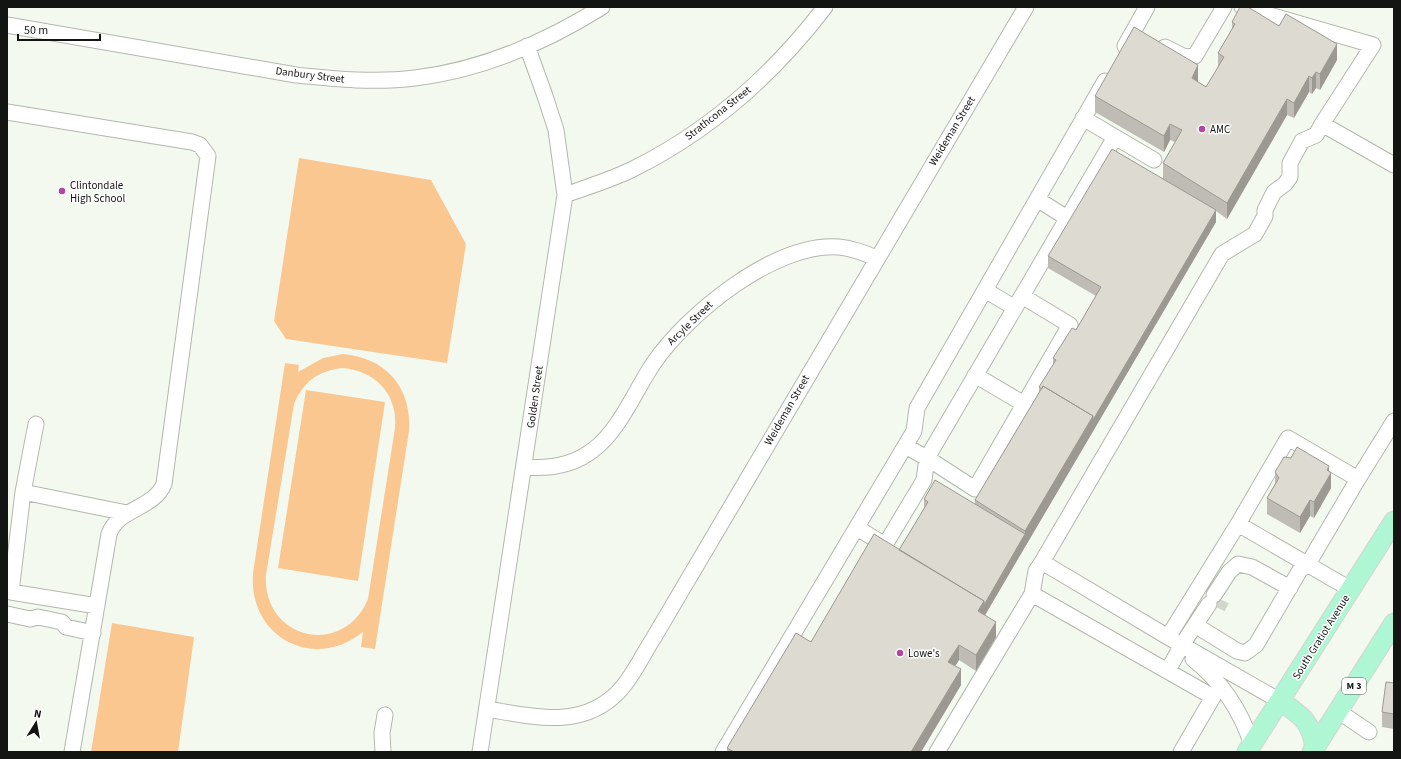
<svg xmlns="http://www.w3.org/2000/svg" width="1401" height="759" font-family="'Source Sans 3',sans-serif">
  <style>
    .green { fill: #fac791; fill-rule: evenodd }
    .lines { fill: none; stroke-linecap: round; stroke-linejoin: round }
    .minor-tunnel { stroke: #d2d7ce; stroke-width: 15; stroke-dasharray: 15 8; stroke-linecap: butt }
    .minor-casing { stroke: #b3b8af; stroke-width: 17 }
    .major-casing { stroke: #d5d5d4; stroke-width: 21 }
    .minor { stroke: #fff; stroke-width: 15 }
    .major { stroke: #aef6d4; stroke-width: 19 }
    .wall { fill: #bebcb4 }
    .shaded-wall { fill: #9b9992 }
    .building { fill: #dddbd1; stroke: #9b9992 }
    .poi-dot { fill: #b445a3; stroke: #fff; stroke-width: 1.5 }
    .labels { text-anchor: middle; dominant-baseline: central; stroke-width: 3; stroke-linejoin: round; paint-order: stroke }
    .shield { fill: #fff; stroke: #5a5b59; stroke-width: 1 }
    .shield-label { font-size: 10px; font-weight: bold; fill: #131512 }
    .street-label { font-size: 11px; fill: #131512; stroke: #fff }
    .poi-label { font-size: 11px; fill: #131512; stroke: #fff; text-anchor: start }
  </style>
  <rect width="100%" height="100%" fill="#f4f9ef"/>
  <path class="green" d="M299 158 431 180 466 244 447 363 286 339 274 321Z
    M343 354C386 358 412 387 409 431L375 649 361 647 363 632C313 672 248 637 253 573L285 363 299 365 298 372 323 358ZM343 368C376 371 398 395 395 428L368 599C343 659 262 639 266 575L294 404C303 382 319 370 343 368Z
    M306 390 385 402 358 581 278 568Z
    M112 623 194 637 178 752H91Z"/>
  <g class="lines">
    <path class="minor-tunnel" d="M1218 608 1222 600"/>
    <defs>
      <path id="minor" d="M1242 7 1373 45 1322 124 1394 165
        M7 25 296 75C336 79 375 83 415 78 482 70 546 42 602 7
        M1125 46 1147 7
        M1165 47 1185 57 1195 56 1224 7
        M7 112 192 142 200 145 208 156 164 484C154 509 118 508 109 534L72 752
        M1115 137 1154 160
        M565 195C587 187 610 180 631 170 708 132 773 75 825 7
        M1037 199 1067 218
        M985 290 1015 308
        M975 375 1024 404
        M36 424 23 492 127 513
        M905 446 927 458 1115 137 1083 118
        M524 467C548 469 574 465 593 450 619 431 635 391 653 364 687 314 775 242 839 247 852 248 864 253 876 258
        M1358 479 1394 421
        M23 492 11 592 97 606
        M1238 524 1350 589
        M857 528 885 545 924 480 927 458 975 489 1070 325 1022 296
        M1032 594 1213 697 1181 752
        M1214 595 1229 572 1238 564 1252 567 1290 588
        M7 614 30 619 38 617 62 622 66 627 93 633
        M1195 625 1209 604
        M1168 637 1238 524 1288 438 1358 479 1308 564 1300 570 1256 645 1245 653 1237 651 1195 625 1182 645 1168 637 1042 562 1222 254 1255 234 1265 216V210L1274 192 1285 184 1290 177V163L1302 141 1316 135 1322 124
        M1193 659C1221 681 1241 711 1252 745
        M1168 670 1182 645 1280 701
        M487 709C530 716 576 729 613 697 629 684 642 656 653 639L1026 7
        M1338 711 1369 732
        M383 752 382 733 385 715
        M480 752 565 195 556 130 545 96 527 46
        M723 752 914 431 917 408 1105 81
        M937 752 1032 594 1036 571 1042 562"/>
      <path id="major" d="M1280 701C1301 715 1311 721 1315 748
        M1247 752 1394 521
        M1312 752 1394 623"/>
    </defs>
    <use href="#minor" class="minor-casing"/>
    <use href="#major" class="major-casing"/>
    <use href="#minor" class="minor"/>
    <use href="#major" class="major"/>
  </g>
  <path class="wall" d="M1232 22 1337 60 1320 90 1316 88 1312 94 1309 92 1294 118 1287 115 1227 219 1216 211V222L985 615 996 637 976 671 959 660 955 666 961 685 921 752H727V748L811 642 899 550 924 509V499L975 504V500L1039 393V387L1053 365V358L1076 330 1096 296 1048 268V256L1163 178V163L1175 142 1170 140 1164 152 1095 112V96L1198 81V82L1206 87 1218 68V53L1232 29Z
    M1275 472H1329L1331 488 1314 518 1310 516 1300 533 1267 514V498L1275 484Z
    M1394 683V729L1382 727V712Z"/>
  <path class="shaded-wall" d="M1337 44V60L1320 90V74Z
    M1198 65V81L1192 93V78Z
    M1316 72V88L1312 94V78Z
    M1309 76V92L1294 118V103Z
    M1287 99V115L1227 219V203Z
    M1170 124V140L1164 152V136Z
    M1216 210V222L978 627V611L1025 534V531L1093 416Z
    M1329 466V476L1331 473V488L1314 518V502L1327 470Z
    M1310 500V516L1300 533V517Z
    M996 622V637L976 671V655Z
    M959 645V660L948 677V662Z
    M961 669V685L921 752H911Z"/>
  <path class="building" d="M1240 7H1248L1279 26 1286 14 1337 44 1320 74 1316 72 1312 78 1309 76 1294 103 1287 99 1227 203 1163 163 1182 130 1170 124 1164 136 1095 96 1134 27 1198 65 1192 78 1206 87 1224 57 1218 53 1235 24 1232 22Z
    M1112 149 1216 210 1093 420V416L1043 386 1042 389 1039 387 1056 360 1053 358 1072 328 1076 330 1101 287 1048 256Z
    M1043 386 1093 416 1025 531 975 500Z
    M1297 447 1329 466 1327 470 1331 473 1314 502 1310 500 1300 517 1267 498 1279 478 1275 472 1284 457 1291 458Z
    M935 480 1025 534 984 605V601L899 550 928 502 924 499Z
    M874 534 984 601 978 611 996 622 976 655 959 645 948 662 961 669 911 752H734L727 748 796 633 811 642Z
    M1386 682 1394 683V714L1382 712Z"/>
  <g class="poi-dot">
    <circle cx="1202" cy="129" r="4"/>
    <circle cx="62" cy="191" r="4"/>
    <circle cx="900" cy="653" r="4"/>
  </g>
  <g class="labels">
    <rect class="shield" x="1342" y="678" width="24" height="16" rx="3"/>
    <g class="shield-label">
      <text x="1354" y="686">M 3</text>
    </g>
    <g class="street-label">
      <text transform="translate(310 75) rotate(7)">Danbury Street</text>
      <text transform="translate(718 113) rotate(-38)">Strathcona Street</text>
      <text transform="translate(952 131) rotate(-59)">Weideman Street</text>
      <text transform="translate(690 323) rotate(-44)">Arcyle Street</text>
      <text transform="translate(535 397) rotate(-82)">Golden Street</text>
      <text transform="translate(787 410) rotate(-60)">Weideman Street</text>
      <text transform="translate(1321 637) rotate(-58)">South Gratiot Avenue</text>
    </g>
    <g class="poi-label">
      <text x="1210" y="129">AMC</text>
      <text x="70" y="185">Clintondale<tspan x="70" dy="13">High School</tspan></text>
      <text x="908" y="653">Lowe's</text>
    </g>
  </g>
  <rect width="1401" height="759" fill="none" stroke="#131512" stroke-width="16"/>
  <g transform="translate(36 723) rotate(11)" stroke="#ffffff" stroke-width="3" paint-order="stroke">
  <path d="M0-3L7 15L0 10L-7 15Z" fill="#131512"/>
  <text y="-6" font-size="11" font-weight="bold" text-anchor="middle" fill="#131512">N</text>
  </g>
  <path d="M18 34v6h82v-6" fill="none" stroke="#131512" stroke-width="2"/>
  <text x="24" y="34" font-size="12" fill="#131512" stroke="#ffffff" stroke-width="3" paint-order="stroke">50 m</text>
</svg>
